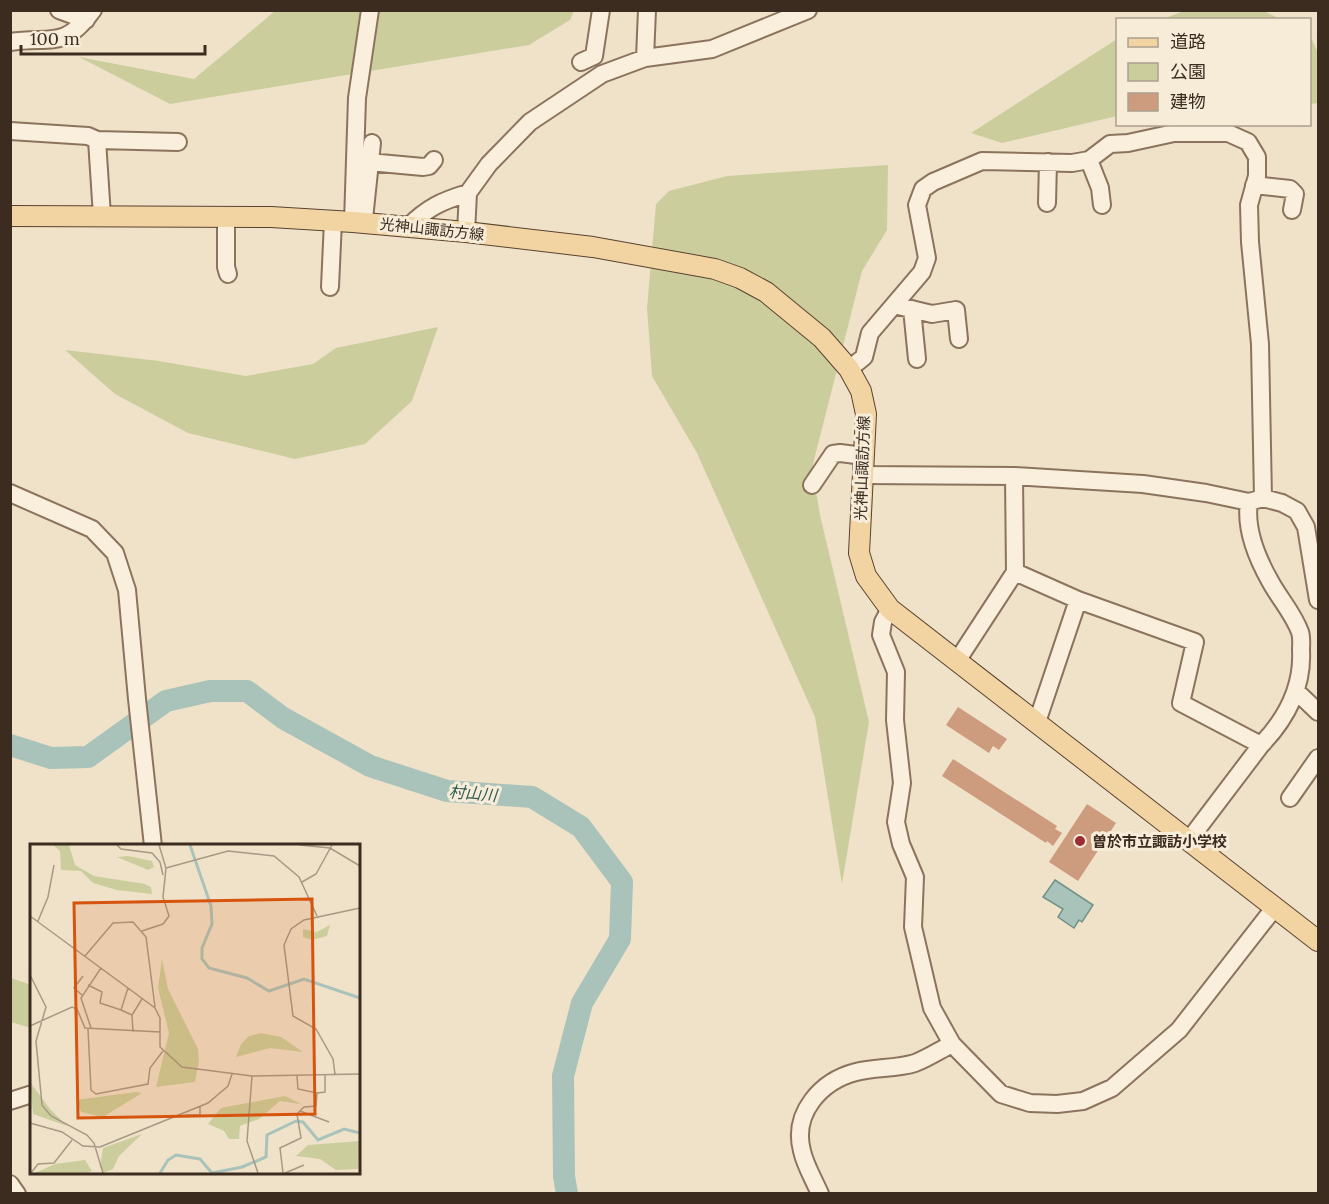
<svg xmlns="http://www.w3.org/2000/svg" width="1329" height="1204" font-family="Lora,'Noto Sans JP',serif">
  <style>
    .green { fill: #cbce9c }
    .water { fill: #a9c3ba; stroke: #709288; stroke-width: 1.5 }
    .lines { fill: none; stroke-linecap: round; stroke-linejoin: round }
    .river { stroke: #a9c3ba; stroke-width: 22 }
    .building { fill: #cd9b7e }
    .minor-casing { stroke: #8c735d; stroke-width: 20 }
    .major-casing { stroke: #5a4231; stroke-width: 22 }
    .minor { stroke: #f9efdc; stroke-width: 16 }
    .major { stroke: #f1d4a1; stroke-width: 20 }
    .poi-dot { fill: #9b2c33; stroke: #f6ecd8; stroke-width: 2 }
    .labels { text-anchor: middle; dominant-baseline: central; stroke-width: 6; stroke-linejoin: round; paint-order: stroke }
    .street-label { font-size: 15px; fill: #3c2c20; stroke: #f6ecd8 }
    .poi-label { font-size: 15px; font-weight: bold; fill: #3c2c20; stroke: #f6ecd8; text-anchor: start }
    .water-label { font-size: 16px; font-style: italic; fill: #305c57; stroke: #f6ecd8 }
    .inset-river { fill: none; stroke: #a9c3ba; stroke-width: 3 }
    .inset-road { fill: none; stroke: #a79985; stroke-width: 1.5 }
    .view { fill: #d7540e; fill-opacity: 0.15; stroke: #d7540e; stroke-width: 3 }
    .inset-edge { fill: none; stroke: #3c2c20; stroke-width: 3 }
  </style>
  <rect width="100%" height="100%" fill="#efe2c9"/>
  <path class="green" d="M275 11H574L570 20 529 45 170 104 79 57 194 79Z
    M1184 11 1266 12 1280 19H1163Z
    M1310 35 1318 53V103L1310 104Z
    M1117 39V116L1002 143 971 133Z
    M888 165 887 230 862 271 812 468 820 515 869 722 842 884 815 717 697 453 652 376 647 308 656 204 669 191 727 176Z
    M438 327 412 401 365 444 295 459 188 433 115 394 65 350 159 361 246 376 313 364 336 348Z
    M11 978 31 985V1028L11 1022Z"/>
  <path class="water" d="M1055 880 1093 905 1082 922 1079 920 1074 928 1058 917 1063 909 1043 897Z"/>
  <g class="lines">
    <path class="river" d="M10 745 51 758 88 757 166 701 210 691H247L283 718 370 766 447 791 532 797 581 827 622 882 620 939 582 1003 563 1076 564 1176 567 1194"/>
  </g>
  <path class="building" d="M958 707 1007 739 999 750 993 746 989 753 946 725Z
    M953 759 1057 826 1055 829 1062 833 1053 846 1047 841 1046 843 942 776Z
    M1087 804 1116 823 1078 881 1049 862Z"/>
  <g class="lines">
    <defs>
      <path id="minor" d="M59 10 86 20
        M10 42C52 36 64 50 93 10
        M645 58 647 10
        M581 62 594 56 601 10
        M10 131 88 136 97 140 102 216
        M97 140 178 142
        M1089 160 1100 188 1102 205
        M369 162 423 167 429 166 434 160
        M1254 185 1290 189 1295 194 1292 210
        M1047 203 1048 162
        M226 216V267L228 274
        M364 219 372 143
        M353 222 357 98 370 10
        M408 227C428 207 442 201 468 193
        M466 232 468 193 489 164 530 122 602 74 645 58 712 49 808 10
        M330 287 333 221
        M894 305 932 314 956 310 959 339
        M912 309 917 359
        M849 369 864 357 870 333 922 272 927 258 917 205 923 189 933 182 982 161 1072 163 1089 160 1110 144 1128 143 1174 133H1228L1248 142 1257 157V176L1249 205 1250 242 1260 344 1263 498
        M863 475 1014 476 1143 484 1206 493 1249 502 1263 498 1282 503 1297 511 1306 527 1318 600
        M1014 476 1015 572 1078 600 1037 722
        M812 485 833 454 840 453 864 456
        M10 493 92 529 115 553 127 590 137 699 153 846
        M1078 600 1195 642 1181 703 1261 745
        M890 609 883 622 881 635 896 672 895 720 902 783 896 822 901 844 915 877 913 927 932 1008 952 1044 1001 1094 1030 1103 1057 1104 1083 1101 1112 1088 1179 1030 1275 907
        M957 661 1015 572
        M1297 692 1318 712
        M1290 798 1318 758
        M1189 840 1261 745C1287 718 1303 687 1301 650 1301 645 1302 638 1300 632 1293 613 1279 598 1270 581 1257 558 1245 528 1249 502
        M10 1101 32 1094
        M10 1184 17 1194
        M820 1194C814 1180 805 1165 802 1151 792 1113 821 1081 856 1072 875 1067 896 1069 915 1063 928 1058 940 1050 952 1044"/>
      <path id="major" d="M10 216 271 217 353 222 466 232 593 247 715 269 740 278 766 292 822 338 849 369 861 391 866 414 859 553 866 576 890 609 1318 941"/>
    </defs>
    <use href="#minor" class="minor-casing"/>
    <use href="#major" class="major-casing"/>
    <use href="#minor" class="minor"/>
    <use href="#major" class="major"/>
  </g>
  <circle class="poi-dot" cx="1080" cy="841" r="6"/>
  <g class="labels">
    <g class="street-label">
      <text transform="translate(432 229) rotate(6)">光神山諏訪方線</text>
      <text transform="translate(862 468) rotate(-88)">光神山諏訪方線</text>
    </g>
    <g class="poi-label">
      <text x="1092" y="841">曽於市立諏訪小学校</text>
    </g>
    <g class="water-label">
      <text transform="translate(473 793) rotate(5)">村山川</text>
    </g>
  </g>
  <g transform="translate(30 844)">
    <rect width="330" height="330" fill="#efe2c9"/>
    <path d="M23 1H39L45 21 64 32 115 40 121 43 122 50 87 46 63 39 51 27 31 26 30 7ZM98 12 122 17 124 23 118 26 87 13ZM300 81 297 92 282 96 273 93V85L287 88ZM132 115 138 145 168 205 169 217 165 238 126 243 139 189 128 144ZM231 189 251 193 273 208 240 204 206 213 211 200 219 192ZM0 238 20 265 37 282 3 270ZM106 248 112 249 73 273 51 268 46 256ZM255 252 271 260 250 257 229 275 210 282 209 295H199L194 287 178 280 191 264ZM112 290 89 312 83 325 73 329 70 323 73 304ZM330 297 328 325 306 326 290 315 266 312 278 301ZM55 316 62 327 57 329H5L25 320Z" fill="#cbce9c"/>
    <path class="inset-river" d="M160 1 181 62 182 80 172 104V115L179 124 217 134 239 147 274 135 330 154M130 329 138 316 146 311 170 315 182 329 212 323 236 313 237 291 266 277 273 278 288 296 314 285 330 289"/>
    <path class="inset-road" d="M87 1 91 5 122 9 130 18 133 31M270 1 300 4 330 22M136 24 198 7 244 12 269 33 287 72M272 38 286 30 302 1M0 72 125 164 130 174V203L152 223 222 232 330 230M8 77 18 53 24 21M112 87 133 80 139 72 133 53 136 24 129 1M55 112 83 79 103 78 116 93 125 163M0 131 16 163 6 197 12 261 21 272 57 291 64 299 73 329M58 141 72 148 70 159 91 166M98 144 91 166 102 171 103 188M52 151 44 144 53 132M102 171 112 155M0 182 42 163 47 165 55 184 130 188M61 184 51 154 71 124M58 185 61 246 66 250 118 240 120 224 133 207M305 230 303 215 286 185 263 172 254 101 261 85 274 76 330 64M222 232 217 297 228 329M267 232 268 245 287 249 295 248V231M270 267 299 278M155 271H170V262M0 279 32 288 53 302 70 303 178 259 198 242 202 230M1 329 8 320 24 319 42 296M253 329 250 304 271 294 267 270 274 263 286 262 287 249M255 329 274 321"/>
    <path class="view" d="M282 55 285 270 48 274 44 59Z"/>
    <rect width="330" height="330" class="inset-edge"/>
  </g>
  <rect width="1329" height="1204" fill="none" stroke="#3c2c20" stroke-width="24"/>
  <rect x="1116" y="18" width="195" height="108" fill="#f6ecd8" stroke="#ac9f8e" stroke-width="1.5"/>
  <rect x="1128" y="38" width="30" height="9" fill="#f1d4a1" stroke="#ac9f8e" stroke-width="1.5"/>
  <text x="1170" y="48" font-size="18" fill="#3c2c20">道路</text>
  <rect x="1128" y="63" width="30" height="18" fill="#cbce9c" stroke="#ac9f8e" stroke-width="1.5"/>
  <text x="1170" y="78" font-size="18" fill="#3c2c20">公園</text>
  <rect x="1128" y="93" width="30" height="18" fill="#cd9b7e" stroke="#ac9f8e" stroke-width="1.5"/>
  <text x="1170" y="108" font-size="18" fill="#3c2c20">建物</text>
  <path d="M21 45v9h184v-9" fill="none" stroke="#3c2c20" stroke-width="3"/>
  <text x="30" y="45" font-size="18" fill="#3c2c20" stroke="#f6ecd8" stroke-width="4.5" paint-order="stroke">100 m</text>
</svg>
